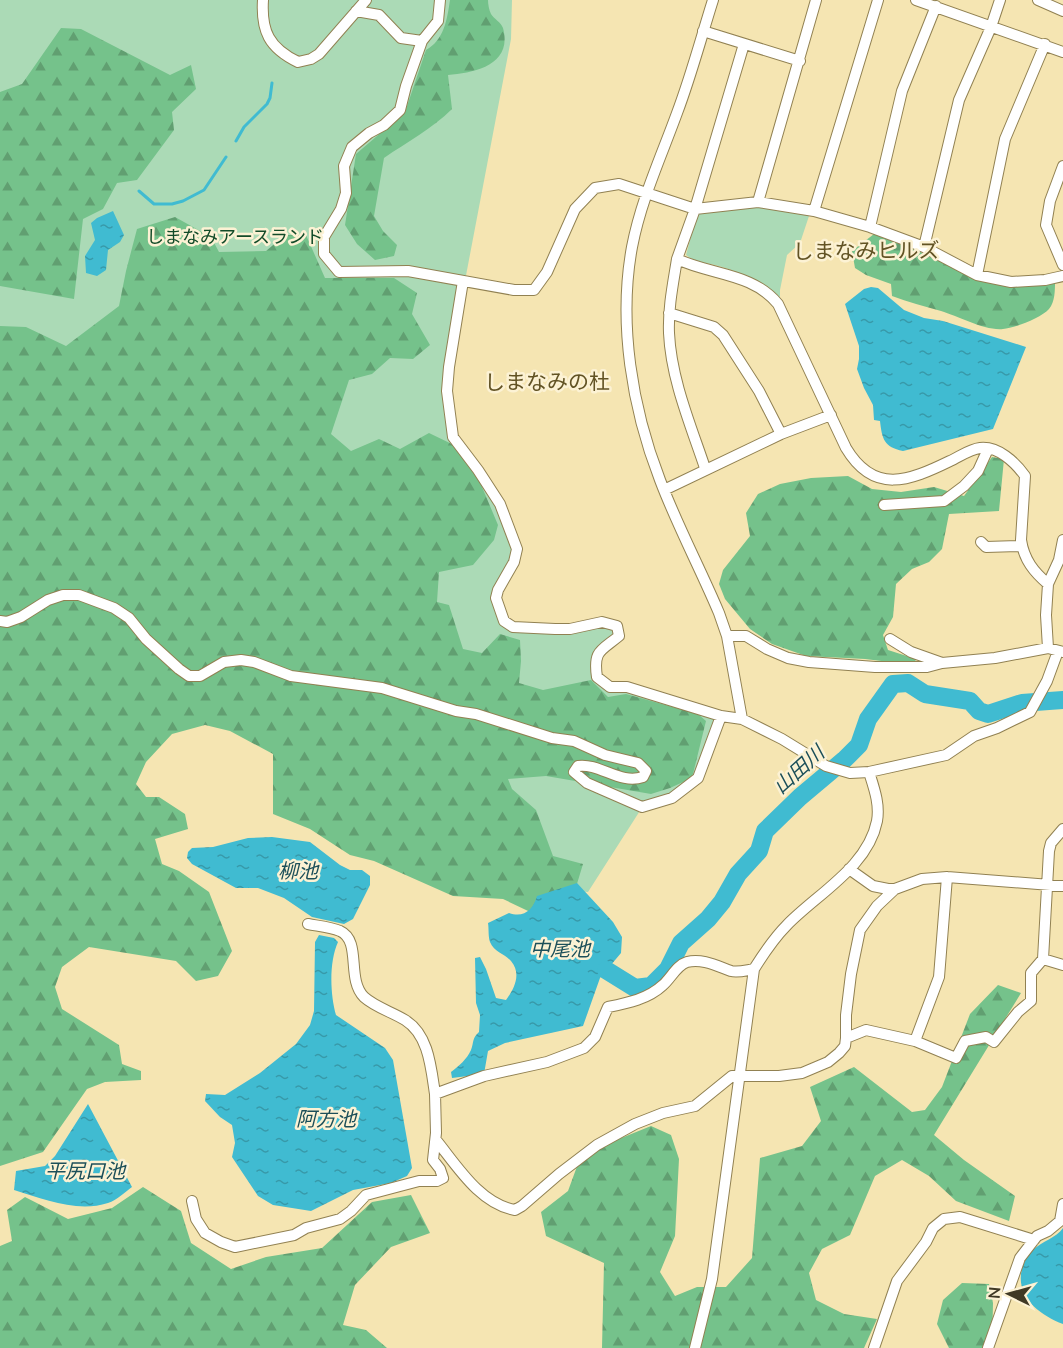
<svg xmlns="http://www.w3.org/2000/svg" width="1063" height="1348" font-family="'Nunito Sans','Noto Sans JP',sans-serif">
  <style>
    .green { fill: #abdab6 }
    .forest { fill: url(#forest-firs) }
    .water { fill: url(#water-ripples) }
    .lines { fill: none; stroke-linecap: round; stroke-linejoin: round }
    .stream { stroke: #40bbd1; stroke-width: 3 }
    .river { stroke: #40bbd1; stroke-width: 18 }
    .minor-casing { stroke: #918152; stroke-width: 12 }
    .minor { stroke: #fff; stroke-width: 10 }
    .labels { text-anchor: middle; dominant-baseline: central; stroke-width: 5; stroke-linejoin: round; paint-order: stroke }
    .park-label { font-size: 18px; fill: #124b28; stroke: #fcf2d4 }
    .water-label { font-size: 20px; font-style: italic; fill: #1c4f59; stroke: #fcf2d4 }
    .quarter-label { font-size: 21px; fill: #625324; stroke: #fcf2d4 }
  </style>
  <defs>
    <pattern id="forest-firs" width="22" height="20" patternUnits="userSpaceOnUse" patternTransform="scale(1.5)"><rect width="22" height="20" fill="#75c28b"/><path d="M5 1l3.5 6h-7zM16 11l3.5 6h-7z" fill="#619f71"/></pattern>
    <pattern id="water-ripples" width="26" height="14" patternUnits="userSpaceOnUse" patternTransform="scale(1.5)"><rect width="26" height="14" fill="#40bbd1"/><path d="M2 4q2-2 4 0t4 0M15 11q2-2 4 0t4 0" fill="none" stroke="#3799a9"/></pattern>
  </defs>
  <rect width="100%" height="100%" fill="#f5e5b2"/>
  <path class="green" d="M0 0H512L511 39 452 349 453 437 504 514 517 549 498 590 504 621 535 628 602 622 619 635 600 650 597 677 721 716 698 778 672 798 643 806 588 892 435 881 276 751 238 727 0 670Z
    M757 206 810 213 800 243 787 255 780 290V297C762 285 743 273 722 267 710 263 696 263 686 255L698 210Z"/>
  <path class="forest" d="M450 0H488C488 4 489 10 491 14 494 19 501 22 503 28 513 65 475 73 448 75L452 109C432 129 407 142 384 158L374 216 383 231 397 245 394 256 375 260 357 244 345 225 356 154 405 112 426 50C444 40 447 20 450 0Z
    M61 28 81 29 170 75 191 65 196 89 172 112 174 130 137 180 117 183 103 209 83 219 74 299 0 286V92L22 84Z
    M175 217 211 237 219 252 266 251 285 235H306L325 278H394L417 293 412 314 430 345 413 359 390 358 372 374 349 380 331 434 351 451 379 439 400 449 429 433 458 447 477 475 498 525 494 540 473 565 439 572 437 602 449 605 463 649 482 653 500 634 520 640 521 661 519 683 543 690 591 680 608 697 626 694 698 714 706 721 692 778 670 788 651 794 546 776 508 779 512 789 536 810 553 856 583 864 573 897 545 919 503 899 453 896 374 861 350 855 310 829 273 814V754L230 731 205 725 172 734 146 762 136 784 146 797H159L185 814 188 829 155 839 162 864 179 871 209 892 232 951 218 976 196 981 176 961 89 947 62 967 55 987 62 1009 119 1045 122 1064 141 1071V1080L105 1082 87 1089 43 1152 0 1166V326L26 327 66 346 119 306 126 271 137 229Z
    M874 234 928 255 974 278 1008 287 1055 282C1055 290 1055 302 1049 309 1041 318 1015 328 1003 329 985 331 958 316 941 311 924 306 908 302 892 296L891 284 866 275 855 268 852 251Z
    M992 457 1004 459 999 511 949 514 942 549 929 562 912 569 896 584 893 617 883 635 888 650 916 659 914 665 865 659 806 656 772 644 750 629 725 599 719 584 723 570 750 536 746 513 758 494 780 484 811 478 848 476 872 489 901 492 934 487 964 496Z
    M998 985 1021 993 934 1135 964 1160 1015 1196 1009 1221 956 1201 929 1176 902 1160 875 1176 850 1235 822 1249 809 1273 816 1300 844 1314 877 1319 864 1348H602L604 1263 546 1236 541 1212 568 1191 579 1161 609 1143 651 1126 671 1135 679 1159 675 1236 660 1272 675 1296 697 1287H726L752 1258 760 1158 802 1146 821 1121 810 1087 854 1067 912 1112 925 1110 942 1087 970 1014Z
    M143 1187 181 1211 191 1243 231 1269 266 1257 322 1248 372 1202 411 1195 430 1233 391 1247 355 1285 343 1325 366 1330 387 1348H0V1246L12 1241 7 1210 25 1197 68 1219 112 1208Z
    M962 1283 989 1284 993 1303 992 1348H949L937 1324 943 1300Z"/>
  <path class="water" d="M113 211 124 235 120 242 108 250 106 270 97 276 86 273 85 256 95 240 91 223 97 218Z
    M871 287 878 288 904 310 924 318 943 321 1026 347 993 429 903 451C884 447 882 439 880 421L874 420 873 405 864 388 857 369 859 359V346L845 304 864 289Z
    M272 837 310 842 340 865 350 870H362L370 876V885L353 919 344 924 312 917 284 898 258 888H236L192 864 187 858 188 852 192 848 213 847 248 838Z
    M577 883 613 922 622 937 621 953 600 978 583 1026 505 1043 488 1051 484 1074 452 1078 451 1072C459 1066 467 1059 471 1050 474 1042 472 1038 479 1032L480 1015 476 1003 475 958 480 957 486 969 496 998 506 1000C514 989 522 974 511 961 505 954 494 952 490 942 488 936 489 929 488 923L509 913C524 918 533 910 537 896Z
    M319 935 334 938 338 942C329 962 330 994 336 1015L385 1048 393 1060 412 1168 407 1176 391 1183 353 1190 311 1211 273 1205 258 1196 232 1157 235 1143 232 1125 220 1117 205 1101 206 1094 225 1095 260 1073 296 1044 310 1025 314 1011 315 942Z
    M88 1104 132 1187C125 1192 117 1200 108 1203 77 1213 44 1199 14 1190L16 1171 45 1166 55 1156Z
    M1063 1228V1324C1038 1314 1013 1295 1023 1265 1025 1260 1028 1254 1033 1250 1042 1241 1056 1238 1063 1228Z"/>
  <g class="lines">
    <path class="stream" d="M236 141 244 127 267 104 270 98 272 83
      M139 191 154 204H172L183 201 204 190 226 157"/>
    <path class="river" d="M606 970 635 988 651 986 668 969 681 943 708 919 722 902 738 874 759 851 765 831 800 797 844 760 859 745 868 719 893 684 908 683 925 694 970 701 979 711 988 714 1022 703 1063 700"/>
    <defs>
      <path id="minor" d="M263 0C261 31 269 48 298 62L311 59 319 54 366 0
        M440 0 438 21 422 41 406 86 400 110 384 125 369 133 352 147 344 166 346 193 341 209 324 237V254L339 272 408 271 514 290H534L547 272 575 209 595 188 619 184 695 209 758 202 814 211 870 227 924 247 977 275 1011 282 1045 280 1063 276
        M713 0C701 38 691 76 677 113 661 157 641 200 632 247 618 323 632 408 660 480 677 525 700 568 719 613L727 636 742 719
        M916 0 1063 52
        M1038 0 1063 11
        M356 11 379 15 401 38 422 41
        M703 31 800 61
        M744 44 695 209 677 259C711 275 753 273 778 304L846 448C874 495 909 481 950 461 959 457 970 449 980 448 998 446 1015 462 1025 476L1021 540C1024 560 1034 572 1048 584
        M1063 166 1050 201 1046 225 1063 265
        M758 202 816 0
        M814 211 878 0
        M870 227 902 91 936 6
        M924 247 959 100 991 27 1000 0
        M677 259C673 284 668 308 669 333 671 379 691 426 705 468
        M977 275 1005 139 1045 44
        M463 281 449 367 447 391 453 437 478 470 500 504 517 549 514 562 498 590 496 598 504 621 513 627 555 629H570L602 622 617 626 619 636C601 651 593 650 597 677L610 687H627L721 716 742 719 782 739 826 766 850 773 869 772 946 755 974 736 997 728 1030 712 1047 681 1058 651
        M669 313 714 327 723 335 759 391 781 434
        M664 490 781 434 831 415
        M884 505 944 501 964 486 978 471 988 449
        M981 542 986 547 1021 546
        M0 621 7 622 21 617 48 600 63 595H79L114 608 129 618 146 639 179 669 189 676H200L224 662 241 660 254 662 291 676 382 688 456 711 476 714 552 738 574 741 605 755 638 763 646 771 643 777C620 785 600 763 578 766L574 772 587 783 642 807 672 798 698 778 721 716
        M727 636H746L767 649 788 658 809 662 875 667H927L942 663 995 658 1048 648 1063 652
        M890 639 911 652 942 663
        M1048 648 1046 615 1048 584 1059 560 1063 540
        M849 869 873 886 888 889H895L922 879 947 877 1063 886
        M308 924C318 926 330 927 340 931 362 941 346 979 364 997 375 1007 392 1012 405 1020 429 1035 431 1068 435 1094
        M1043 959 1049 851 1051 843 1063 829
        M846 1038 866 1030 915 1041 939 977 947 877
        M915 1041 956 1058 965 1041 986 1037 994 1042 1018 1012 1031 1001V973L1043 959 1063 965
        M436 1140C457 1166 480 1204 515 1210L522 1206 559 1174 597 1145 635 1124 663 1113 695 1106 732 1076H779L802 1073 828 1062 839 1053 845 1046 846 1038V1015L851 974 860 930 877 906 895 889
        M192 1201 196 1219 205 1233 221 1242 235 1247 294 1235 306 1228 340 1219 351 1211 366 1195 419 1181H437L443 1178 440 1169 433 1160 436 1133 435 1094 484 1076 547 1062 584 1048 595 1037 608 1007C628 1003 648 999 663 985 671 978 677 965 687 962 702 958 717 966 731 971 738 973 747 970 754 969
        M695 1348 712 1279 754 969C764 953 774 938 787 925 817 894 868 867 877 821 880 804 874 788 869 772
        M874 1348 897 1281 926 1242 933 1228 944 1219 960 1217 1034 1240
        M988 1348 1020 1258 1037 1236 1048 1231 1060 1221 1063 1204"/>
    </defs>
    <use href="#minor" class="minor-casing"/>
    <use href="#minor" class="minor"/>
  </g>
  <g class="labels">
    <g class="park-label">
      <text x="235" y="237">しまなみアースランド</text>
    </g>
    <g class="water-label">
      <text transform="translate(799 770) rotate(-42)">山田川</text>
      <text x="298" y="871">柳池</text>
      <text x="560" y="949">中尾池</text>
      <text x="326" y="1119">阿方池</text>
      <text x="85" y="1171">平尻口池</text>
    </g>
    <g class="quarter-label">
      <text x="866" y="251">しまなみヒルズ</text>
      <text x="547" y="382">しまなみの杜</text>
    </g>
  </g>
  <g transform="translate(1009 1294) rotate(275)" stroke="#fcf2d4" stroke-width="4.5" paint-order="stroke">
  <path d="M0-4.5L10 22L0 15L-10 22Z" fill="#403925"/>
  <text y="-9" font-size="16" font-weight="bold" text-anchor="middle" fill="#403925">N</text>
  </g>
</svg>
